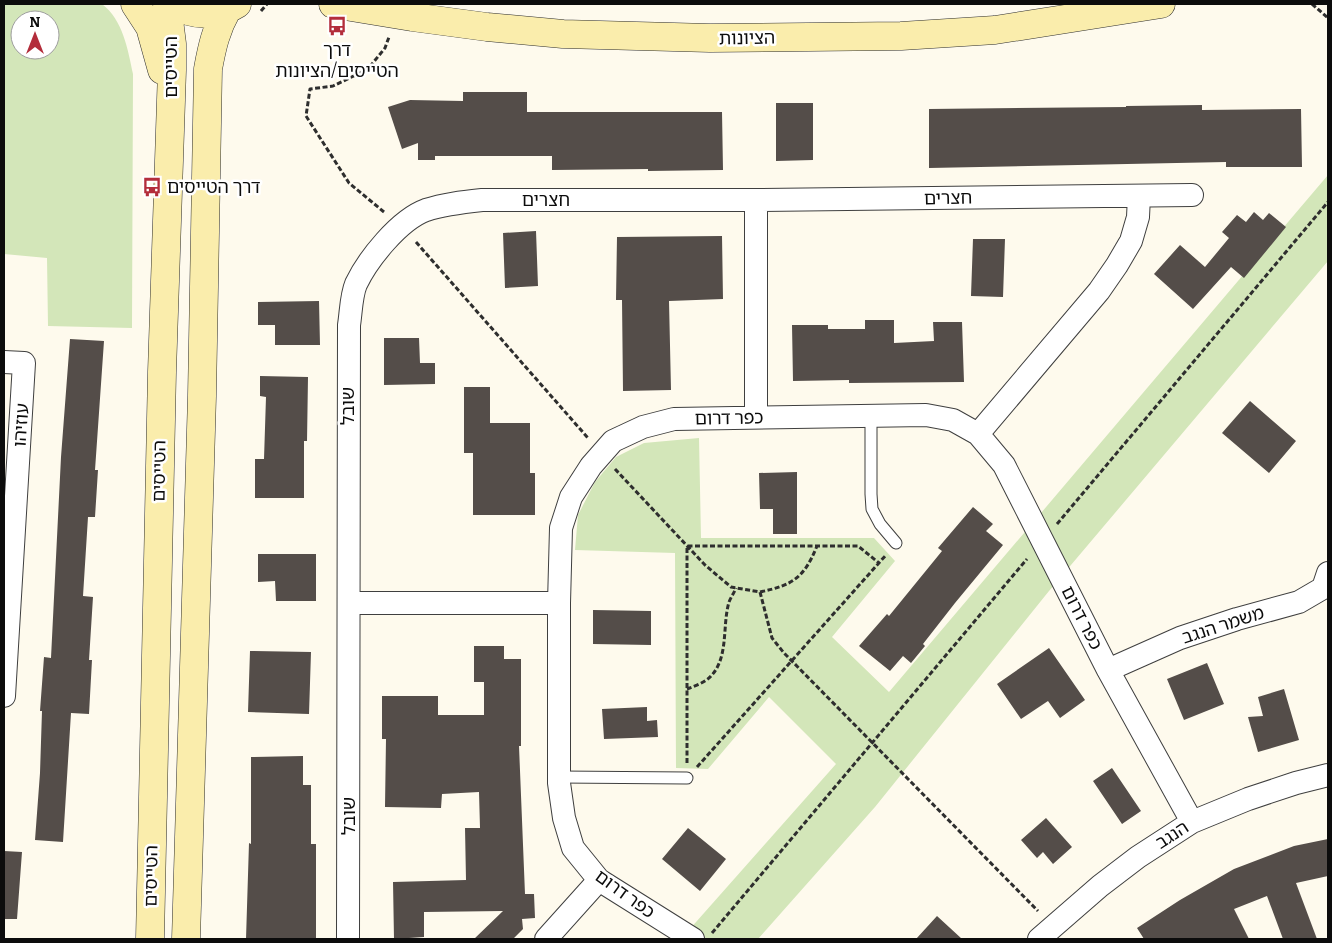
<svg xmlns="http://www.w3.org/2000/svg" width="1332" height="943" font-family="Bitter,'Noto Sans Hebrew',serif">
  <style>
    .green { fill: #d3e6b9; fill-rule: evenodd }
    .building { fill: #544d49 }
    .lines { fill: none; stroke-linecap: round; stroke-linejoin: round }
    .lane-casing { stroke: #3f3f3f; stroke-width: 13 }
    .street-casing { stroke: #3f3f3f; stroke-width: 24 }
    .secondary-casing { stroke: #2e2e2e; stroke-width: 29 }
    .path { stroke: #2e2e2e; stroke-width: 3; stroke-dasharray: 5 2.5; stroke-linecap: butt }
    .lane { stroke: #fff; stroke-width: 11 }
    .street { stroke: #fff; stroke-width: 22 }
    .secondary { stroke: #faedac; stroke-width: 28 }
    .labels { text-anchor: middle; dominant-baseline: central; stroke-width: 5; stroke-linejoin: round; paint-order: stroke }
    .street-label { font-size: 18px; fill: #0c0c0c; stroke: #fff }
    .poi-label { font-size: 18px; fill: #0c0c0c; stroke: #fff }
  </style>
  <rect width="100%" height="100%" fill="#fefaed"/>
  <path class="green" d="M4 4H102C123 20 128 50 133 74L132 328 48 326 47 258 4 254ZM20 20H50V50H20Z
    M1328 175V261L1049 591 875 807 758 939H681L836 764 769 697 708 769 676 768 675 553 575 550 578 515 595 482 616 457 644 443 699 438 701 538H874L895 561 832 637 889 692Z"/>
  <path class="building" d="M463 92H527V112H722L723 170 648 171V169L552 170V156H435V160H418V143L402 149 388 107 410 100 463 101Z
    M776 103H813V160L776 161Z
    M1202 105V110L1301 109 1302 167H1226V162L929 168V109L1126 107V106Z
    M1254 212 1263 220 1269 213 1286 227 1244 278 1231 267 1193 309 1154 274 1180 245 1205 267 1229 238 1222 232 1237 215 1246 222Z
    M536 231 538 286 505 288 503 233Z
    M722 236 723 299 669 301 671 390 623 391 622 300H616L617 237Z
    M973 239H1005L1003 297 971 296Z
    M319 301 320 345H275V325H258V302Z
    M865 320H894V343L934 341 933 322H962L964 382 849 383V380L793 381 792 325H828V329H865Z
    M384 338H419L420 363H435V384L384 385Z
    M70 339 104 341 95 470H98L95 517H88L83 596 93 597 89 660H92L89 714 71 713 63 842 35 840 40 773 42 711H40L44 657 51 658 61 457Z
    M260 376 308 377 307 441H304V498H255V459H264L266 397 260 396Z
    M464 387H490V423H530V473H535V515H473V453H464Z
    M1250 401 1296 441 1269 473 1222 433Z
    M797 472V534H773V509H760L759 473Z
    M973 507 993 524 986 531 1003 545 955 603 923 644 925 646 911 663 903 656 890 671 859 646 887 614 889 616 942 551 938 548Z
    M258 554H316V601H276L275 581 258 582Z
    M593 610 651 611V645L593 644Z
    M474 646H504V659H521V746H519L525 894H534L535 918 522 919 523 929 513 939H474L503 911 424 912V937L394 939 393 882 466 880 465 828H480L479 792 442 794 441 808 385 807 386 739H382V696H438V715H484V682H474Z
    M1049 648 1085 700 1060 718 1048 701 1021 719 997 684Z
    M250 651 311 652 309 714 248 712Z
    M1207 663 1224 704 1184 720 1167 679Z
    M1284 689 1299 740 1258 752 1248 717 1263 716 1258 697Z
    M647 707V721L657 720 658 737 604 739 602 709Z
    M303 756V785H311V844H316V939H246L249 843 251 844V757Z
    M1112 768 1141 811 1122 824 1093 781Z
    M1046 818 1072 847 1053 864 1043 852 1037 858 1021 840Z
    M688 828 726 859 700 891 662 859Z
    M1328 839V876L1296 883 1317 939H1283L1267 896 1234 909 1249 939H1144L1137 928 1180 900 1234 869 1294 846Z
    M4 851 22 852 17 919H4Z
    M937 916 962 939H916Z"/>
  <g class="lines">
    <defs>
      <path id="lane" d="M871 416V494L872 509 880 524 896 543
        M559 777 687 778"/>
      <path id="street" d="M4 362 24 363 4 696
        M756 417V200
        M978 434 1099 291 1117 265 1131 241 1138 217 1139 196
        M349 603H559
        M1108 670 1180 638 1237 619 1299 602 1323 588 1328 573
        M348 939 349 325C351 313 351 296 356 284 368 259 399 220 426 210 444 204 463 202 482 200H756L1192 195
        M546 939 599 880
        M693 939 599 880 573 848 564 818 559 783V603L561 528 571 497 591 466 613 441 643 427 674 419 926 415 953 420 978 434 1004 465 1108 670 1192 822
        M1039 939 1100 886 1138 857 1192 822 1248 799 1296 783 1328 775"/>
      <path id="secondary" d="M135 4 150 27 162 70
        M173 4C194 17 217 17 237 4
        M333 4 412 17 487 27 563 34 710 38 901 36 995 30 1161 4
        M150 939 162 372 172 70V44L167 4
        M186 939 202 396 208 69C212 47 216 29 227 10"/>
    </defs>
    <use href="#lane" class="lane-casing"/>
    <use href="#street" class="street-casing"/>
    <use href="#secondary" class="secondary-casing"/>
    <path class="path" d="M1312 4 1328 18
      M261 11 267 4
      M384 212 349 183 306 116 310 89 333 86 368 69 385 48 389 37
      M416 242 588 438
      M615 469 705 565 731 587 760 592 772 638 784 653 1038 911
      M1057 524 1328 202
      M760 592C793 585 804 578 817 546
      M687 689C695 686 706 682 711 676 729 657 722 626 729 602 731 597 734 593 736 588
      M687 763V546H858L879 563
      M697 767 886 555
      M712 933 1027 559"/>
    <use href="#lane" class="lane"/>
    <use href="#street" class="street"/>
    <use href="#secondary" class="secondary"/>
  </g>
  <defs>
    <symbol id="bus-bare" viewBox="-9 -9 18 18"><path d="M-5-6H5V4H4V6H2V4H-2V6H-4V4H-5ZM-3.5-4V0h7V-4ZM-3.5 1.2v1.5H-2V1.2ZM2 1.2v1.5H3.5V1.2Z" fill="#b32d3b" stroke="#fff" stroke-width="2.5" paint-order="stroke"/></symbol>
  </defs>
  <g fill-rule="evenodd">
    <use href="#bus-bare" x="323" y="12" width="28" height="28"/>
    <use href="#bus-bare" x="138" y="173" width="28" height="28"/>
  </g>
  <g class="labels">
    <g class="street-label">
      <text transform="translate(747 38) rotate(-1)">הציונות</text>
      <text transform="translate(171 67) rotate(-90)">הטייסים</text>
      <text transform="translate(948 198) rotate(-1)">חצרים</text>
      <text x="546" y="200">חצרים</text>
      <text transform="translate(348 406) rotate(-90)">שובל</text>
      <text transform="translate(729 418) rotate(-1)">כפר דרום</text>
      <text transform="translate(21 425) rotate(-86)">עוזיהו</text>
      <text transform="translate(159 471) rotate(-89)">הטייסים</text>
      <text transform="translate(1082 618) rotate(63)">כפר דרום</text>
      <text transform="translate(1223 625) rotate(-18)">משמר הנגב</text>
      <text transform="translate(349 816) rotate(-90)">שובל</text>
      <text transform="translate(1172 835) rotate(-33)">הנגב</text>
      <text transform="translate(151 876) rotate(-89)">הטייסים</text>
      <text transform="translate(625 894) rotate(36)">כפר דרום</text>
    </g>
    <g class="poi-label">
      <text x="337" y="50">דרך<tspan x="337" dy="21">הטייסים/הציונות</tspan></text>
      <text x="167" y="187" text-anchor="start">דרך הטייסים</text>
    </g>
  </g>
  <rect width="1332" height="943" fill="none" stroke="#0c0c0c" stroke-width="10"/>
  <g transform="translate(35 35)"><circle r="24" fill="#ffffff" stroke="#9e9e9e"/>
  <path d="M0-4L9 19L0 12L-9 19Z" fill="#b32d3b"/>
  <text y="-8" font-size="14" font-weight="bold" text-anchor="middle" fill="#0c0c0c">N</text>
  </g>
</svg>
